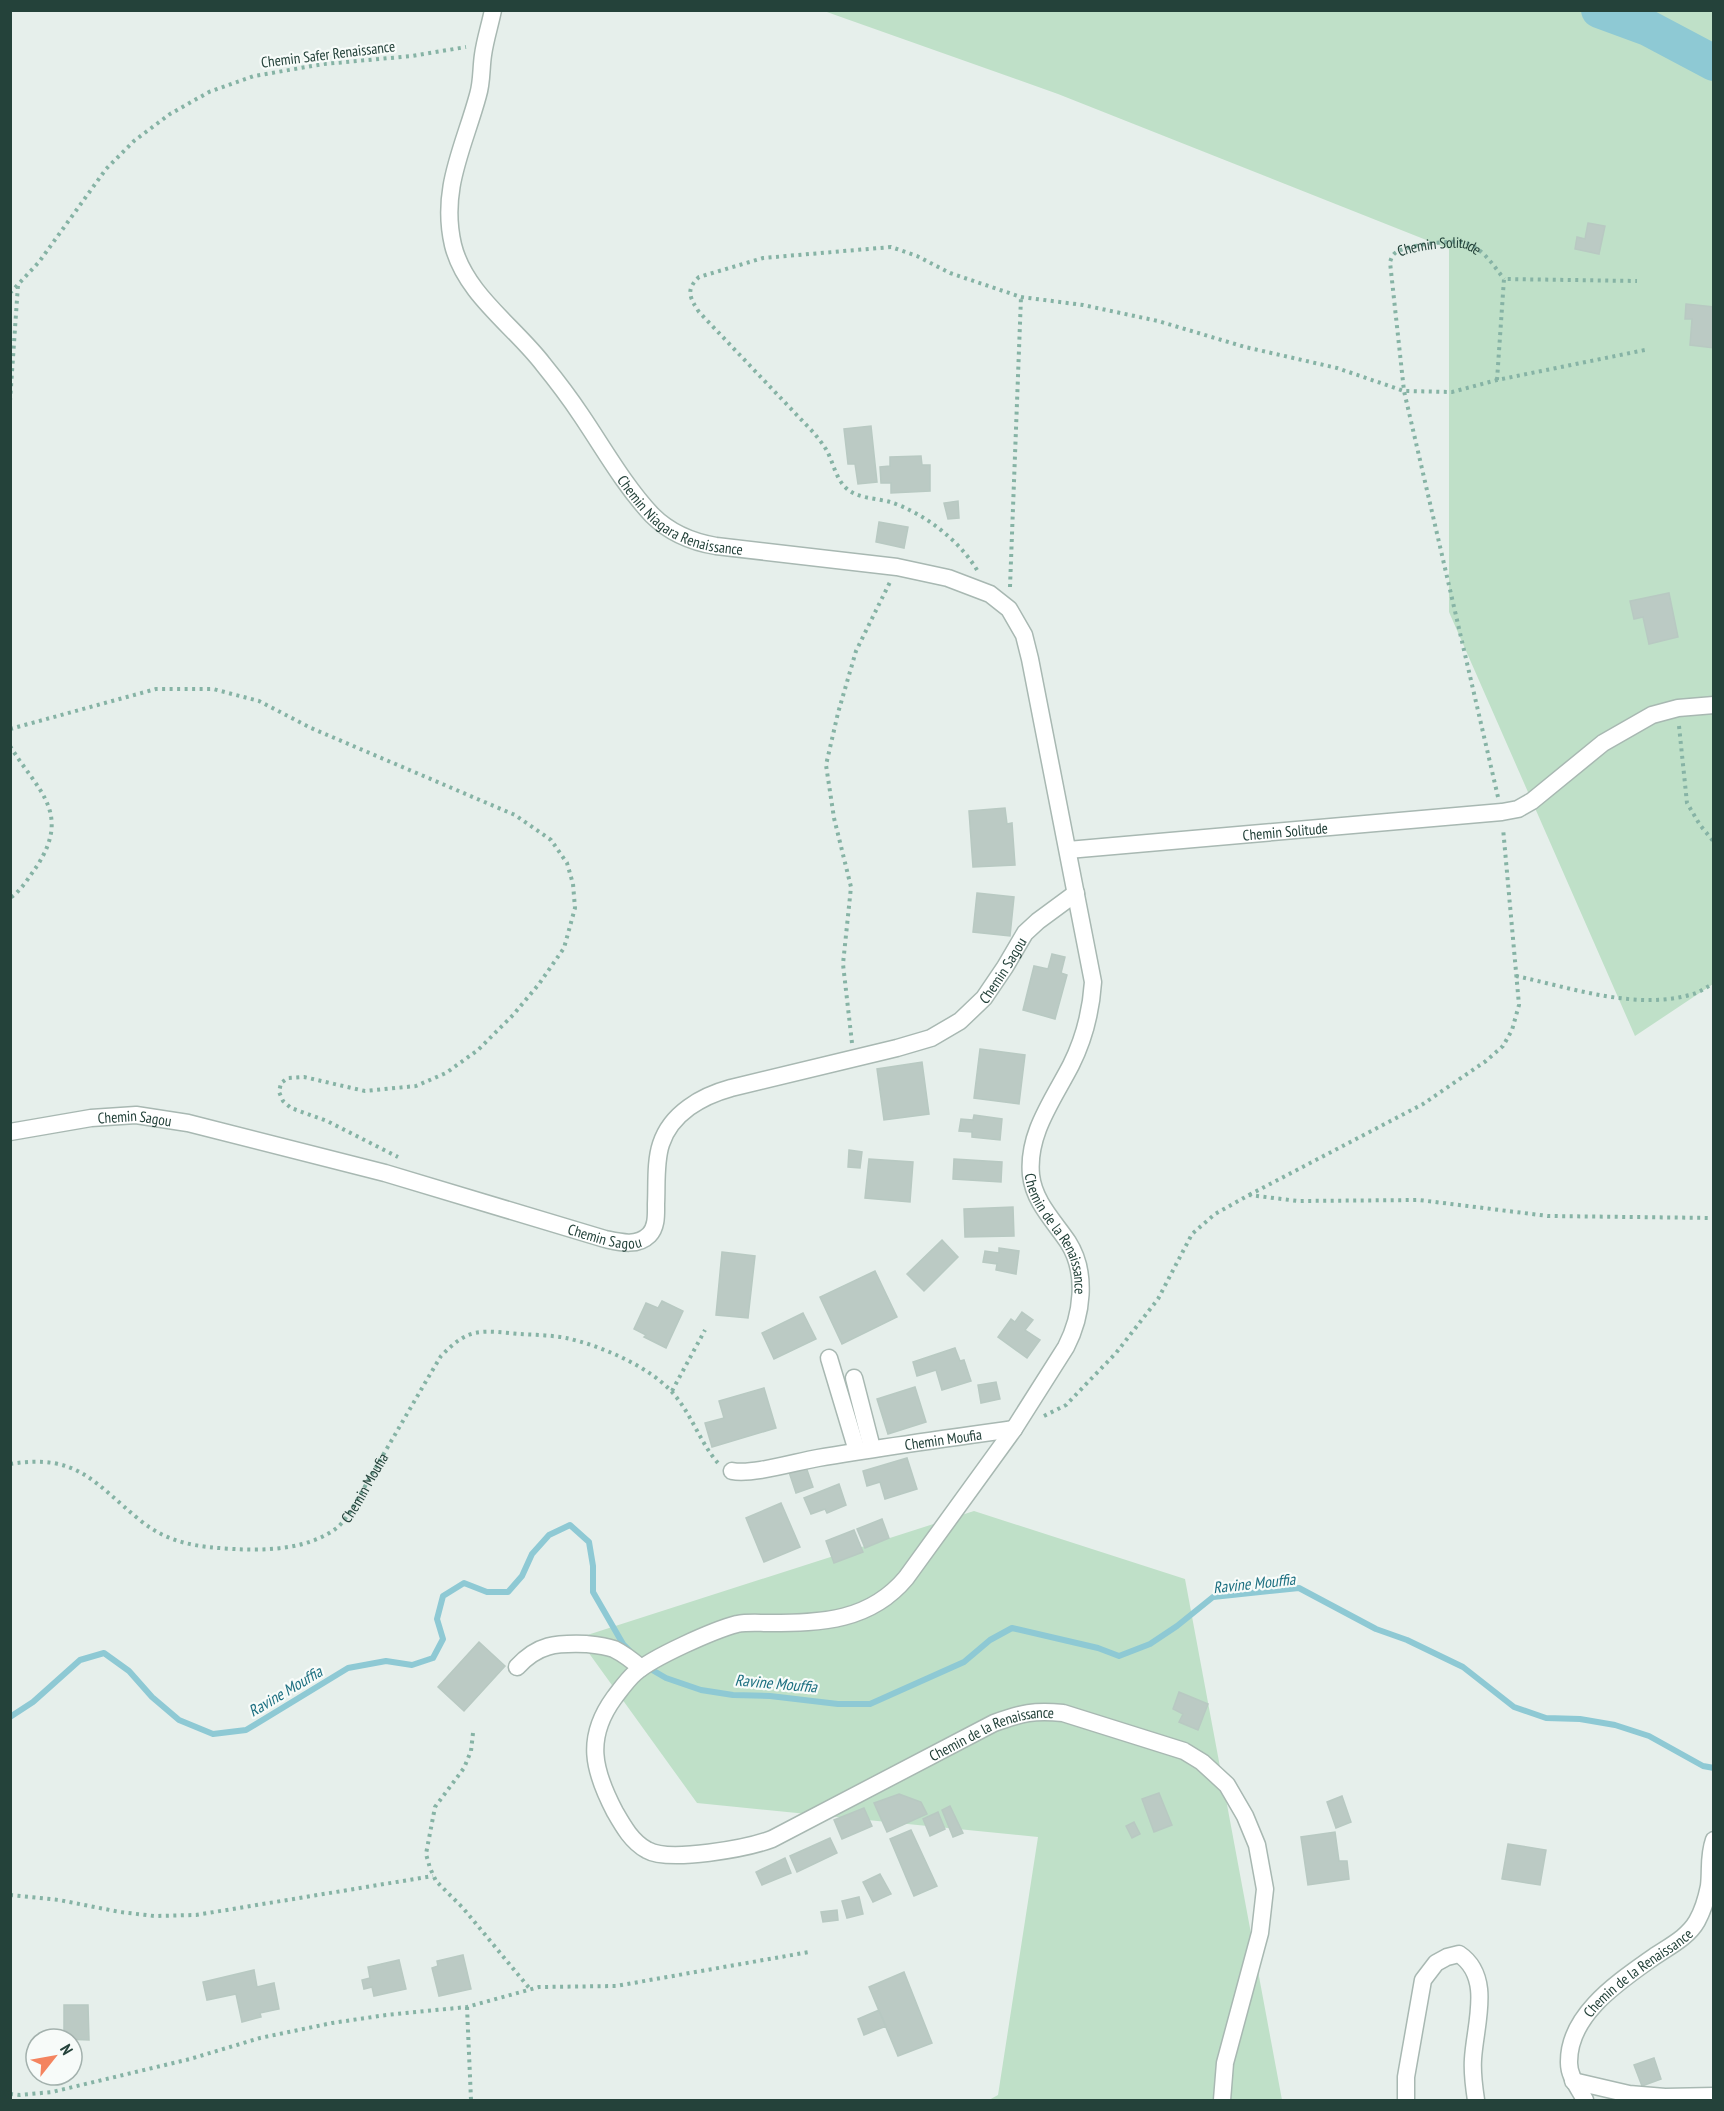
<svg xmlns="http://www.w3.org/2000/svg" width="1724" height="2111" font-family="'PT Sans Narrow',sans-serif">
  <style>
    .green { fill: #bfe0c8 }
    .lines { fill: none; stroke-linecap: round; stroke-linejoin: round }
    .stream { stroke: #8ec9d4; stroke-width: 6 }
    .river { stroke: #8ec9d4; stroke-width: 36 }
    .building { fill: #bbcac4; stroke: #b8c9c2; stroke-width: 1.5 }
    .minor-casing { stroke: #a8b8b2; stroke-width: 19 }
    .path { stroke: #86b3a5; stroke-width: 4; stroke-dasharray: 3 4.5; stroke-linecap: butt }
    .minor { stroke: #fff; stroke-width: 16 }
    .labels { text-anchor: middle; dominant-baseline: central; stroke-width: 4.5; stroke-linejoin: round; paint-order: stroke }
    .street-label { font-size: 15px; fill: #24423a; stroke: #f7fbf9 }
    .water-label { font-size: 16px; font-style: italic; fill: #1c6f80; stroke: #f7fbf9 }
  </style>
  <rect width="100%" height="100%" fill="#e6efeb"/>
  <path class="green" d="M824 11H1713V984L1635 1036 1449 612V249L1058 94Z
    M974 1511 1185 1579 1282 2100H989L998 2095 1038 1837 697 1803 578 1638Z"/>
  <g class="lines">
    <path class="stream" d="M647 1667 666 1678 701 1690 733 1695 770 1696 838 1704H870L964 1662 990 1640 1012 1628 1098 1648 1119 1656 1150 1644 1177 1626 1213 1597 1299 1588 1376 1629 1407 1640 1463 1667 1514 1707 1546 1718 1580 1719 1615 1725 1649 1736 1703 1766 1714 1768
      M10 1717 33 1702 80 1660 104 1653 129 1671 152 1697 179 1720 213 1734 246 1730 348 1668 386 1661 412 1665 433 1658 443 1639 437 1619 443 1596 464 1583 487 1592H508L522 1576 532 1554 549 1535 570 1525 589 1542 593 1566V1592L623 1644 629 1650"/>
    <path class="river" d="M1599 10 1648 28 1714 63"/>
  </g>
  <path class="building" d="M1588 223 1605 226 1599 254 1575 249 1577 237 1585 239Z
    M1686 304 1714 307V348L1690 345 1692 319H1685Z
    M871 426 877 482 858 484 855 464H848L844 429Z
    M921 456 922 465H930V491L891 493V483H881L880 467 890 466V457Z
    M958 501 959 518 948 519 944 503Z
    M879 522 908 527 904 548 876 542Z
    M1669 593 1678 637 1649 644 1643 617 1634 619 1630 601Z
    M1005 808 1007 824 1012 823 1015 865 973 867 969 811Z
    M977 893 1014 897 1010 936 973 932Z
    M1052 954 1065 957 1061 973 1067 975 1055 1019 1023 1010 1034 966 1048 969Z
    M980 1049 1025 1055 1019 1104 974 1098Z
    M922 1062 929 1114 884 1120 877 1069Z
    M974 1115 1002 1119 1000 1140 972 1137V1132L959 1131 961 1119 973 1120Z
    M849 1150 862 1152 860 1168 848 1167Z
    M869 1159 913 1162 910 1202 865 1198Z
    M954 1159 1002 1162 1001 1182 953 1179Z
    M1013 1207 1014 1236 965 1237 964 1209Z
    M942 1240 958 1257 924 1291 907 1274Z
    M999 1248 1019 1251 1016 1274 996 1270 997 1264 983 1262 985 1251 999 1253Z
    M722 1252 755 1256 748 1318 716 1315Z
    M875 1271 897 1317 842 1344 820 1297Z
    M662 1301 683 1311 666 1348 644 1337 646 1335 634 1329 646 1303 658 1308Z
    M1022 1312 1033 1320 1025 1330 1040 1340 1027 1358 998 1337 1011 1319 1015 1322Z
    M803 1313 816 1339 774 1359 762 1333Z
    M955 1348 960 1361 964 1360 971 1381 942 1390 936 1370 917 1376 913 1362Z
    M996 1382 1000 1399 981 1403 978 1385Z
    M915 1387 926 1422 888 1434 877 1399Z
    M764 1388 776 1428 712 1447 705 1423 724 1418 719 1401Z
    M907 1458 917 1489 885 1499 880 1482 867 1486 863 1471Z
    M806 1467 813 1487 796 1493 789 1472Z
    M839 1484 846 1505 827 1513 825 1509 811 1514 804 1498Z
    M781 1503 800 1547 764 1562 746 1518Z
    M882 1519 889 1538 865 1548 857 1529Z
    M854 1530 863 1552 834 1563 826 1541Z
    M479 1642 505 1666 464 1711 438 1687Z
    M1179 1692 1208 1704 1198 1730 1179 1722 1183 1714 1173 1709Z
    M1159 1793 1172 1825 1154 1832 1142 1799Z
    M899 1794 921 1802 927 1814 887 1832 874 1803Z
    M1342 1796 1351 1822 1336 1828 1327 1802Z
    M950 1806 963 1833 953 1837 942 1810Z
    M864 1808 872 1826 842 1839 834 1820Z
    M938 1812 945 1829 930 1836 923 1819Z
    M1134 1822 1140 1834 1132 1838 1126 1826Z
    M911 1830 937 1886 914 1896 890 1839Z
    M1335 1832 1339 1861H1347L1349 1879 1308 1885 1301 1837Z
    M830 1838 837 1853 797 1872 790 1856Z
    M1508 1844 1546 1850 1540 1885 1502 1879Z
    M785 1858 791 1873 762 1885 756 1872Z
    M880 1874 891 1894 873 1902 863 1882Z
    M859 1897 863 1914 847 1918 842 1901Z
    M837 1910 838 1920 823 1922 821 1912Z
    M463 1955 471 1989 439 1996 432 1968 438 1966 437 1961Z
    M399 1960 406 1989 374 1996 372 1987 364 1989 362 1980 370 1978 368 1967Z
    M254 1970 257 1987 274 1983 279 2009 260 2013 261 2017 242 2022 236 1994 207 2000 203 1982Z
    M904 1972 932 2043 898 2056 869 1987Z
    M64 2005H88L89 2040 64 2039Z
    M879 2010 886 2026 864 2035 858 2019Z
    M1654 2058 1661 2079 1642 2086 1634 2065Z"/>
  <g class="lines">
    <defs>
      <g id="minor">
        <path id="s3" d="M493 10C490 25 485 40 483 55 481 68 482 82 478 95 464 147 440 189 453 245 465 294 514 326 543 364 556 380 569 397 581 415 604 449 624 485 652 515 670 533 692 542 716 546L897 567 948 578 990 594 1009 609 1024 635 1030 659 1093 982C1091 1012 1084 1039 1071 1065 1053 1100 1027 1134 1031 1175 1034 1202 1054 1221 1068 1242 1088 1273 1082 1316 1066 1347L1014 1429 906 1578C870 1621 822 1623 769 1623 758 1623 748 1622 737 1624 714 1630 653 1657 635 1673 627 1680 621 1689 614 1698 585 1738 593 1770 615 1812 623 1826 632 1842 647 1850 669 1863 748 1848 772 1839L994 1723C1022 1713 1034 1710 1063 1713L1184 1751 1202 1762 1227 1785 1245 1816 1257 1845 1265 1889 1260 1933 1225 2063 1222 2100"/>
        <path id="s4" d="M1068 850 1502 812 1518 809 1532 801 1603 743 1652 715 1678 708 1714 705"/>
        <path id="s5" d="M10 1132 91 1118 136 1115 188 1123 385 1173 605 1239C619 1242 637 1247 649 1235 657 1227 656 1214 656 1204 657 1185 655 1162 661 1144 671 1113 702 1096 731 1088L897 1048 931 1038 960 1021 984 998 1005 967 1025 933 1038 921 1076 893"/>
        <path d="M829 1358 857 1451"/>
        <path d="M854 1378 872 1448"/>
        <path id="s6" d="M732 1471C753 1475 795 1462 818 1458 883 1447 949 1438 1014 1429"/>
        <path d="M517 1667C538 1644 556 1643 586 1644 595 1645 605 1646 614 1649 624 1654 633 1661 641 1668"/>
        <path d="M1573 2081 1629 2094 1665 2097 1714 2096"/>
        <path d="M1406 2100V2077L1423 1980 1436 1963 1447 1957 1459 1954C1493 1977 1475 2024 1473 2059 1472 2073 1474 2087 1476 2100"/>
        <path id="s7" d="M1585 2100C1579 2088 1569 2077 1569 2063 1568 2014 1620 1981 1655 1956 1670 1946 1688 1937 1697 1921 1702 1912 1707 1896 1709 1886 1711 1870 1708 1857 1714 1840"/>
      </g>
    </defs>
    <use href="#minor" class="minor-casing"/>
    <g class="path">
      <path d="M10 293 39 262 106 169 134 141 170 114 209 92 254 76 324 64 412 56 466 47"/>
      <path d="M1497 380 1504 279 1637 281"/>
      <path d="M10 401 18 285"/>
      <path d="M977 570C959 540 924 513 890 502 876 498 858 499 846 488 836 479 833 462 827 451 823 444 818 438 813 432L699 312C690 298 685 290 699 277L763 258 891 247 917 256 950 273 1021 297 1083 305 1158 321 1245 347 1337 368 1404 391 1452 392 1497 380 1645 350"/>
      <path d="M1010 587 1021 297"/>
      <path d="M1679 726 1687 803 1700 825 1714 842"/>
      <path d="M10 729 156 689H213L259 701 311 728 515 815 551 840 567 863 573 884 575 908 564 948 539 984 513 1015 478 1050 446 1073 416 1086 365 1091 304 1077 288 1078 281 1083 279 1092 283 1101 291 1108 327 1121 398 1157"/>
      <path d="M10 746C37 790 72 812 37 866 29 877 21 891 10 898"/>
      <path id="s1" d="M1498 797 1404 391 1390 262C1391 259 1392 256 1394 254 1402 245 1457 239 1467 243 1484 250 1494 266 1504 279"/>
      <path d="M1516 976C1572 988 1637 1011 1693 994 1700 992 1707 987 1714 983"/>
      <path d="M852 1043 843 964 851 887 834 818 826 765 838 713 856 651 890 582"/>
      <path d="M1249 1195 1423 1104 1486 1061 1503 1046 1512 1030 1519 1005 1503 828"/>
      <path d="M672 1391 705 1330"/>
      <path d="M1044 1416 1066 1405 1116 1353 1158 1299 1192 1234 1215 1214 1249 1195 1298 1201 1419 1200 1548 1216 1714 1218"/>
      <path id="s2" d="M10 1464C78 1453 94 1483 141 1521 170 1544 198 1547 234 1549 268 1551 310 1549 338 1527 348 1518 363 1490 370 1477 394 1437 417 1396 441 1356 451 1346 461 1336 475 1333 489 1330 505 1333 520 1334 535 1335 551 1335 566 1338 599 1345 648 1366 671 1391 691 1412 700 1443 718 1463"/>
      <path d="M473 1733 471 1751 464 1768 435 1807 426 1854 430 1868 436 1881 463 1908 530 1989"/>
      <path d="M10 1895 59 1900 120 1912 154 1916 196 1915 433 1876"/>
      <path d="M467 2007 471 2100"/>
      <path d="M10 2094 20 2095 52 2092 190 2059 260 2038 332 2023 386 2015 467 2007 539 1987 616 1986 809 1952"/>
    </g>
    <use href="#minor" class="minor"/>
  </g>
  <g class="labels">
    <g class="street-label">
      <text transform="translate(328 54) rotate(-7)">Chemin Safer Renaissance</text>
      <text stroke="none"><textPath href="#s1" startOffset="603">Chemin Solitude</textPath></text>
      <text stroke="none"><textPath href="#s3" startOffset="603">Chemin Niagara Renaissance</textPath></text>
      <text stroke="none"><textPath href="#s4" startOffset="218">Chemin Solitude</textPath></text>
      <text stroke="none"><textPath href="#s5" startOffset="1152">Chemin Sagou</textPath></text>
      <text stroke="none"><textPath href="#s5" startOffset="126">Chemin Sagou</textPath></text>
      <text stroke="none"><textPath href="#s5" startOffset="612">Chemin Sagou</textPath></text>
      <text stroke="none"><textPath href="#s3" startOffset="1608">Chemin de la Renaissance</textPath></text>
      <text stroke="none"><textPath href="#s6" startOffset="214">Chemin Moufia</textPath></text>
      <text stroke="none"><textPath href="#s2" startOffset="405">Chemin Moufia</textPath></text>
      <text stroke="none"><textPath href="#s3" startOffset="2884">Chemin de la Renaissance</textPath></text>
      <text stroke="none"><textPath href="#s7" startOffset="160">Chemin de la Renaissance</textPath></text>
    </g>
    <g class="water-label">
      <text transform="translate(1254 1583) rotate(-6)">Ravine Mouffia</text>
      <text transform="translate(776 1683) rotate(5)">Ravine Mouffia</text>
      <text transform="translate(285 1691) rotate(-31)">Ravine Mouffia</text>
    </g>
  </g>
  <rect width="1724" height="2111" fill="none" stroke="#24423a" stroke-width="24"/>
  <g transform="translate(54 2057) rotate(59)"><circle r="28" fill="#f7fbf9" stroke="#a3b1ad" stroke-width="1.5"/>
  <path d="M0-4.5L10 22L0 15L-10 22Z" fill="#f4845f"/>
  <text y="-9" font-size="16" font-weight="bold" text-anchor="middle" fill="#24423a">N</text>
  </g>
</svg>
